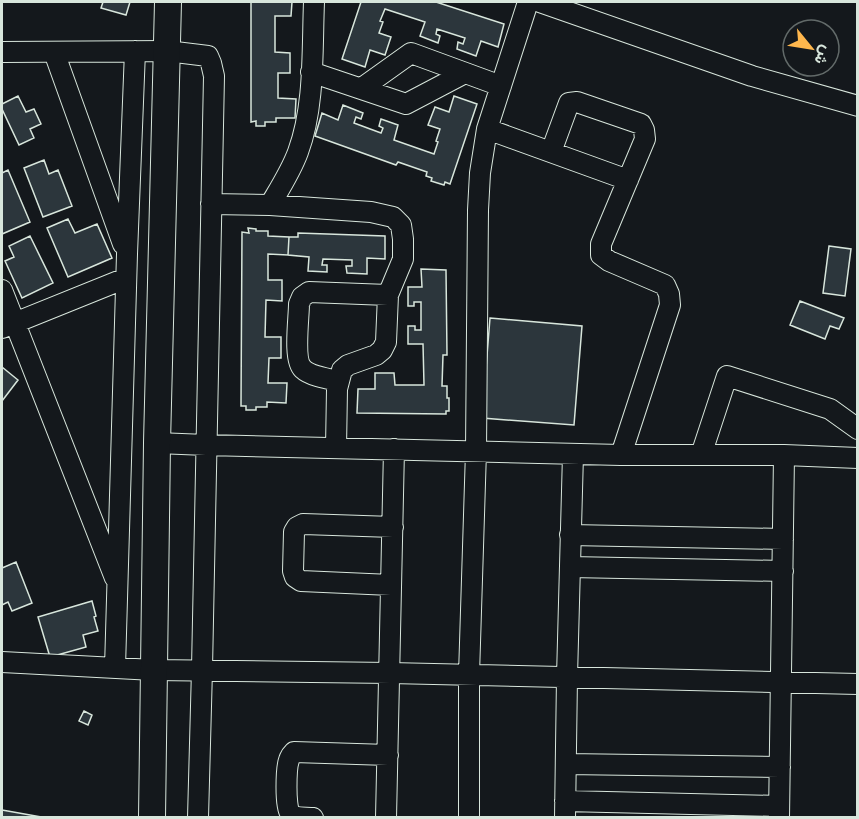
<svg xmlns="http://www.w3.org/2000/svg" width="859" height="819" font-family="'Space Grotesk',Vazirmatn,sans-serif">
  <style>
    .building { fill: #2c363c; stroke: #d8e6dc; stroke-width: 1.5 }
    .lines { fill: none; stroke-linecap: round; stroke-linejoin: round }
    .minor-casing { stroke: #d8e6dc; stroke-width: 22 }
    .major-casing { stroke: #d8e6dc; stroke-width: 28 }
    .minor { stroke: #14181c; stroke-width: 20 }
    .major { stroke: #14181c; stroke-width: 26 }
  </style>
  <rect width="100%" height="100%" fill="#14181c"/>
  <path class="building" d="M103 2H130L126 15 101 8Z
    M251 2H292L291 16H275V52L290 53V73H278V98L296 99 295 118H276V122H265V126H256V121L251 122Z
    M361 2H436L504 24 498 47 481 41 476 56 457 49 458 42 463 44 465 38 437 29 436 34 440 36 438 43 420 36 425 22 385 9 380 21 383 22 379 33 391 37 385 55 370 50 365 67 342 59Z
    M18 96 26 112 34 109 41 124 30 129 34 138 19 145 2 109V104Z
    M454 96 477 104 450 184 445 182 444 185 431 181 432 178 426 176 427 172 398 162 396 165 315 136 322 113 338 120 343 105 363 113 361 119 356 117 354 123 381 133 383 128 379 126 381 119 398 125 394 140 434 154 438 142 436 141 440 129 428 125 435 107 449 112Z
    M44 160 49 174 58 170 72 206 43 217 24 168Z
    M8 170 30 222 2 234V173Z
    M68 219 75 233 97 224 112 258 68 277 47 228Z
    M248 228 256 229V231H268V236L289 237 288 255 268 254V280H282V301L266 300 265 337H281V358H269L268 383H287L286 403 267 402V407H256V410H246V406H241L242 232 249 233Z
    M298 233 385 236V259L367 258V274L347 273 346 266H352V260L323 259 322 265H327V272L308 271 309 257 288 255 289 237H298Z
    M30 236 53 283 22 298 5 261 14 257 9 246Z
    M829 246 851 249 845 296 823 293Z
    M421 269 446 270 447 355H443L442 386H447V398H449V411H446V414L357 413 358 389H375V373H394L395 385H424L423 344H408V326H415V330H421V302H414V306H408V287H422Z
    M800 301 844 318 839 329 830 326 825 339 790 325Z
    M490 318 582 326 574 425 482 418Z
    M2 367 18 380 2 401Z
    M16 562 32 603 12 611 8 602 2 605V568Z
    M92 601 96 616 94 617 98 631 83 635 86 647 50 657 38 617Z
    M84 711 92 715 88 725 79 721Z
    M2 810 47 818H2Z"/>
  <g class="lines">
    <defs>
      <path id="minor" d="M540 2 752 76 858 106
        M2 52 167 51 208 56 211 63 214 76 202 669 198 818
        M54 52 123 244
        M311 72 406 104 465 73
        M362 88 411 53 501 86
        M487 129 628 180
        M551 152 569 103 577 102 641 124 644 130 645 139 601 244V255L609 261 665 285 669 294 670 305 621 455
        M211 204 270 205 371 212 393 217 401 225 403 239V259L388 295 386 342 382 350 376 355 348 365 342 370 337 389 336 448
        M270 205C280 188 291 171 298 152 315 106 312 50 314 2
        M2 290 115 578
        M2 328 126 278
        M339 381C329 379 310 376 303 369 293 360 299 318 299 304L302 297 309 292 388 295
        M157 443 206 445 621 455H784L858 458
        M701 455 727 376 830 409 858 429
        M570 535 783 539
        M570 567 783 571
        M391 585 301 581 295 577 293 571 294 532 297 527 303 524 393 527
        M2 662 154 670 390 673 858 684
        M115 668 127 254 135 51
        M566 764 780 767
        M565 801 779 806
        M313 818C306 817 295 819 290 813 285 807 286 768 289 760 291 755 290 756 294 752L388 755
        M386 818 394 449
        M469 818V675L476 451 478 210 480 173 487 129 528 2
        M565 818 567 677 573 454
        M779 818 784 455"/>
      <path id="major" d="M152 818 157 443 168 2"/>
    </defs>
    <use href="#minor" class="minor-casing"/>
    <use href="#major" class="major-casing"/>
    <use href="#minor" class="minor"/>
    <use href="#major" class="major"/>
  </g>
  <rect width="859" height="819" fill="none" stroke="#d8e6dc" stroke-width="6"/>
  <g transform="translate(811 48) rotate(120)"><circle r="28" fill="#14181c" stroke="#626a69" stroke-width="1.5"/>
  <path d="M0-4.5L10 22L0 15L-10 22Z" fill="#ffb74d"/>
  <text y="-9" font-size="16" font-weight="bold" text-anchor="middle" fill="#d8e6dc">ش</text>
  </g>
</svg>
